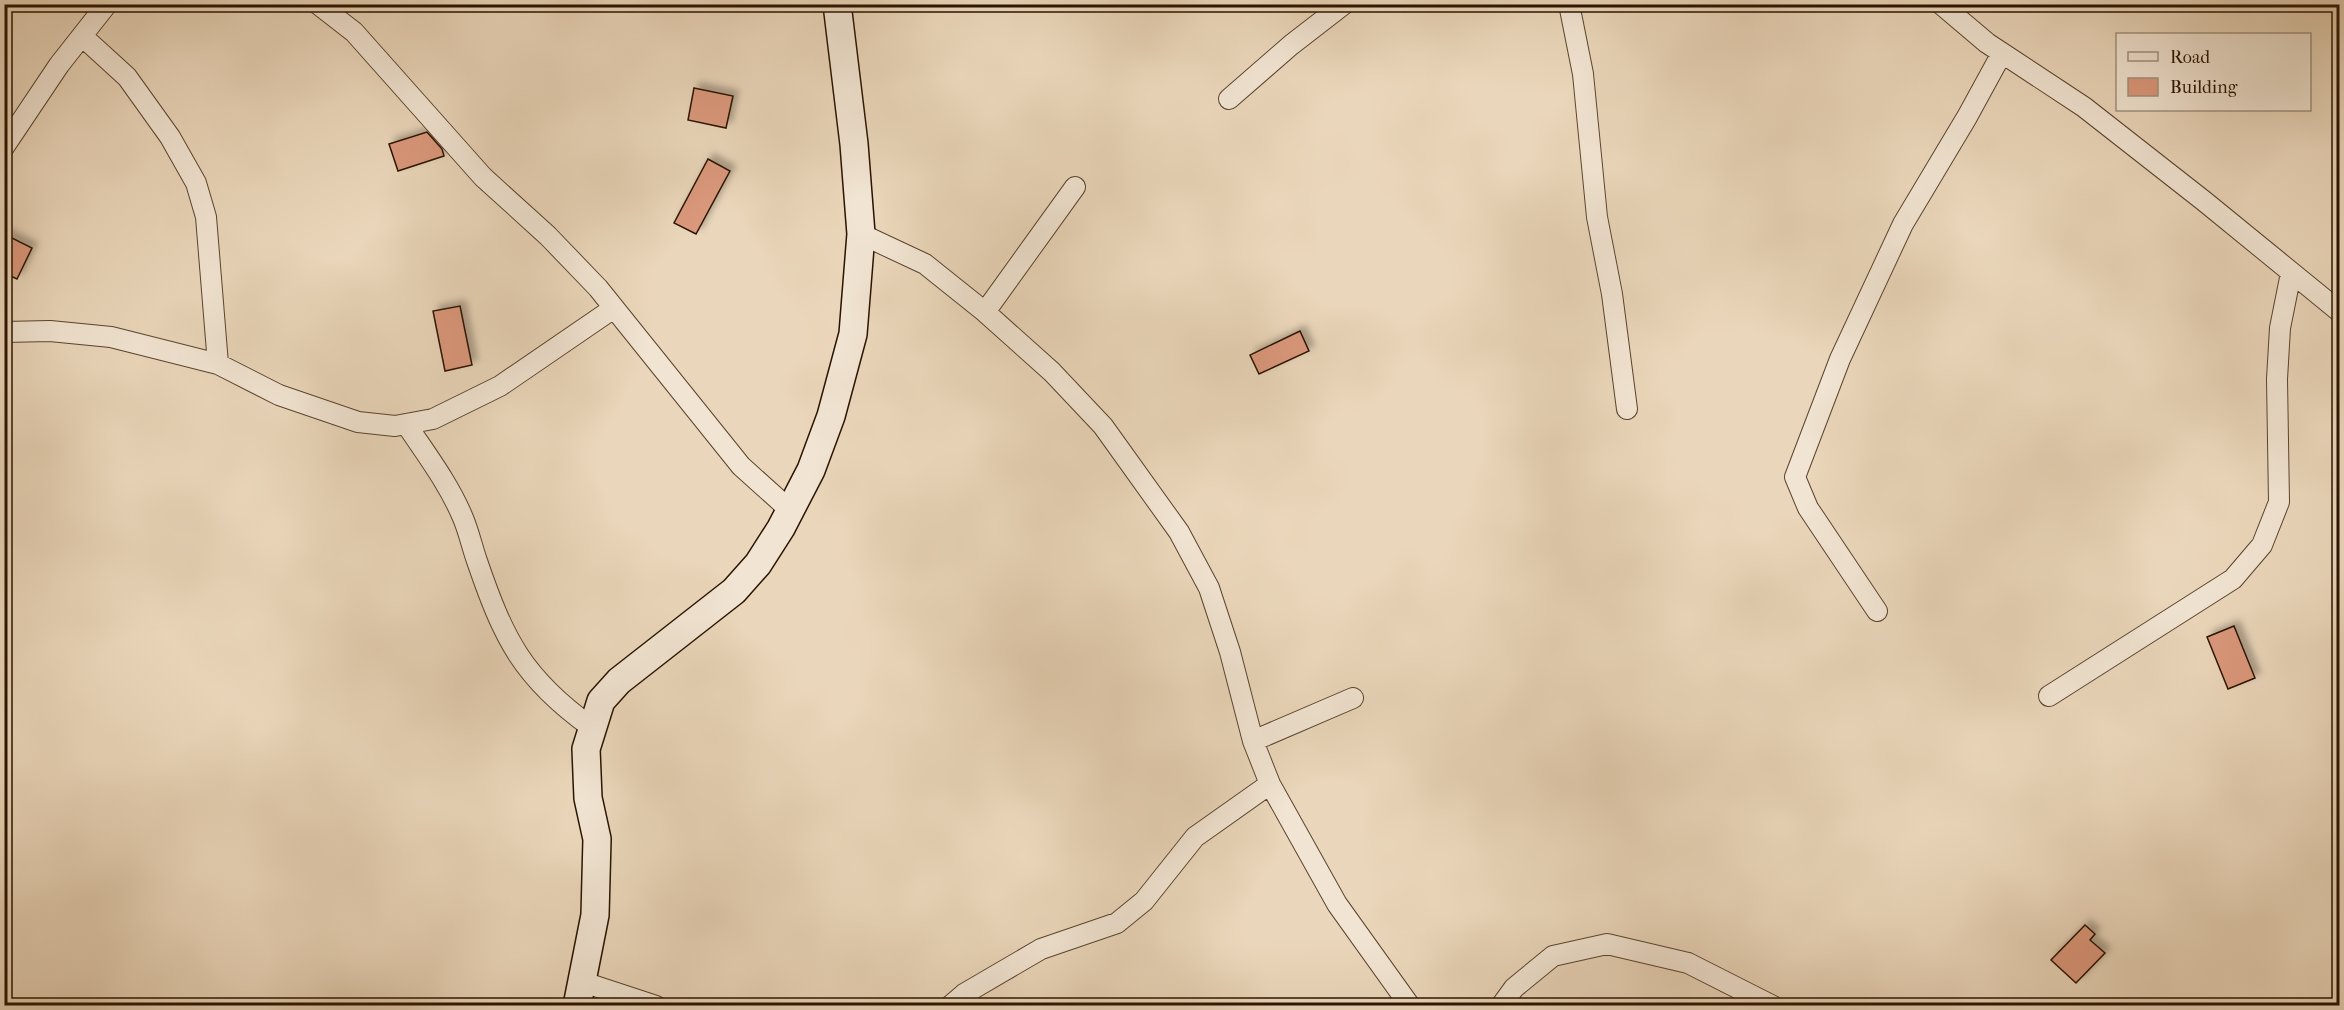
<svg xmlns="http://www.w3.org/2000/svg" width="2344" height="1010" font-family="'IM FELL French Canon',serif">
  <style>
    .building { fill: #db987c; stroke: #2a1400; stroke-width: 1.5; filter: url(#shadow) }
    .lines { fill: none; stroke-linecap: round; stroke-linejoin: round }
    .minor-casing { stroke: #5a442e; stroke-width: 22 }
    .secondary-casing { stroke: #2a1400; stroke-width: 30 }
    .minor { stroke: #f1e4d2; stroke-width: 20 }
    .secondary { stroke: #f1e4d2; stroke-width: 27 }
  </style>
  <defs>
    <filter id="shadow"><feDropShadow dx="5.5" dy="-5.5" stdDeviation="3" flood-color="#0004"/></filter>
  </defs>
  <rect width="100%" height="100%" fill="#ead6ba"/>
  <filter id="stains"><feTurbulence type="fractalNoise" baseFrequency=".00333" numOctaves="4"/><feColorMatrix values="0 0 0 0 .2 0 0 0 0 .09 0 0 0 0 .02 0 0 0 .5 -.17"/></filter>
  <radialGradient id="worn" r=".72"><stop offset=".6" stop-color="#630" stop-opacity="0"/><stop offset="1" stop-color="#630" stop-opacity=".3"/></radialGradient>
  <path class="building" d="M694 88 733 96 726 128 688 120Z
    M427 132 442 149 444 156 398 171 389 144Z
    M708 159 730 171 696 234 674 223Z
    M4 234 32 248 17 279 4 273Z
    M460 306 472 365 445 371 433 311Z
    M1300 331 1309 351 1259 374 1250 355Z
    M2234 626 2255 678 2228 689 2207 637Z
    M2085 925 2095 934 2090 940 2105 953 2076 983 2051 960Z"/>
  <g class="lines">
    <defs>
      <path id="minor" d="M318 4 354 32 483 177 548 236 598 288 741 466 791 511
        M1569 4 1583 74 1597 217 1612 294 1627 409
        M1941 4 1987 43 2084 107 2204 201 2340 312
        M82 36 127 77 170 137 196 183 206 217 218 364
        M1229 99 1291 45 1344 4
        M4 147 59 65 107 4
        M861 234 925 264 985 312 1052 372 1103 426 1179 532 1209 588 1230 652 1253 741 1270 784 1337 904 1410 1006
        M985 312 1075 187
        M4 332 50 331 111 337 218 364 279 395 358 422 395 426 433 419 500 386 614 308
        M406 424C426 454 449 484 463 518 469 532 472 547 477 561 504 640 523 678 591 727
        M1877 611 1808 508 1795 477 1840 359 1903 224 1967 117 2002 53
        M2049 696 2233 579 2262 545 2279 502 2277 379 2280 328 2291 273
        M1253 741 1353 698
        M583 982 656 1006
        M950 1006 964 994 1041 949 1117 923 1144 901 1195 837 1270 784
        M1501 1006 1514 988 1553 956 1607 944 1688 963 1773 1006"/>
      <path id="secondary" d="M577 1006 595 915 597 839 588 798 586 749 601 701 619 681 734 591 758 564 781 528 811 470 831 416 853 334 861 234 854 144 837 4"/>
    </defs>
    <use href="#minor" class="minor-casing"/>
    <use href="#secondary" class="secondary-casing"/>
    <use href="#minor" class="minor"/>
    <use href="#secondary" class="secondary"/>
  </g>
  <rect width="2344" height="1010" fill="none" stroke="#ead6ba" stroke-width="24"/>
  <rect x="6" y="6" width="2332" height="998" fill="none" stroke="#2a1400" stroke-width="3"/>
  <rect x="12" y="12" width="2320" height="986" fill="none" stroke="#2a1400" stroke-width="1.5"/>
  <rect x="2116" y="33" width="195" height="78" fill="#f1e4d2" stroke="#a1917e" stroke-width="1.5"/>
  <rect x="2128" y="52" width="30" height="9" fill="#f1e4d2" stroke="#a1917e" stroke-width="1.5"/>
  <text x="2170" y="63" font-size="18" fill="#2a1400">Road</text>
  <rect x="2128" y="78" width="30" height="18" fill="#db987c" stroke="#a1917e" stroke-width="1.5"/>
  <text x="2170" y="93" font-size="18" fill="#2a1400">Building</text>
  <rect width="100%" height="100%" filter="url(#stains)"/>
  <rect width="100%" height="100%" fill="url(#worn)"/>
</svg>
